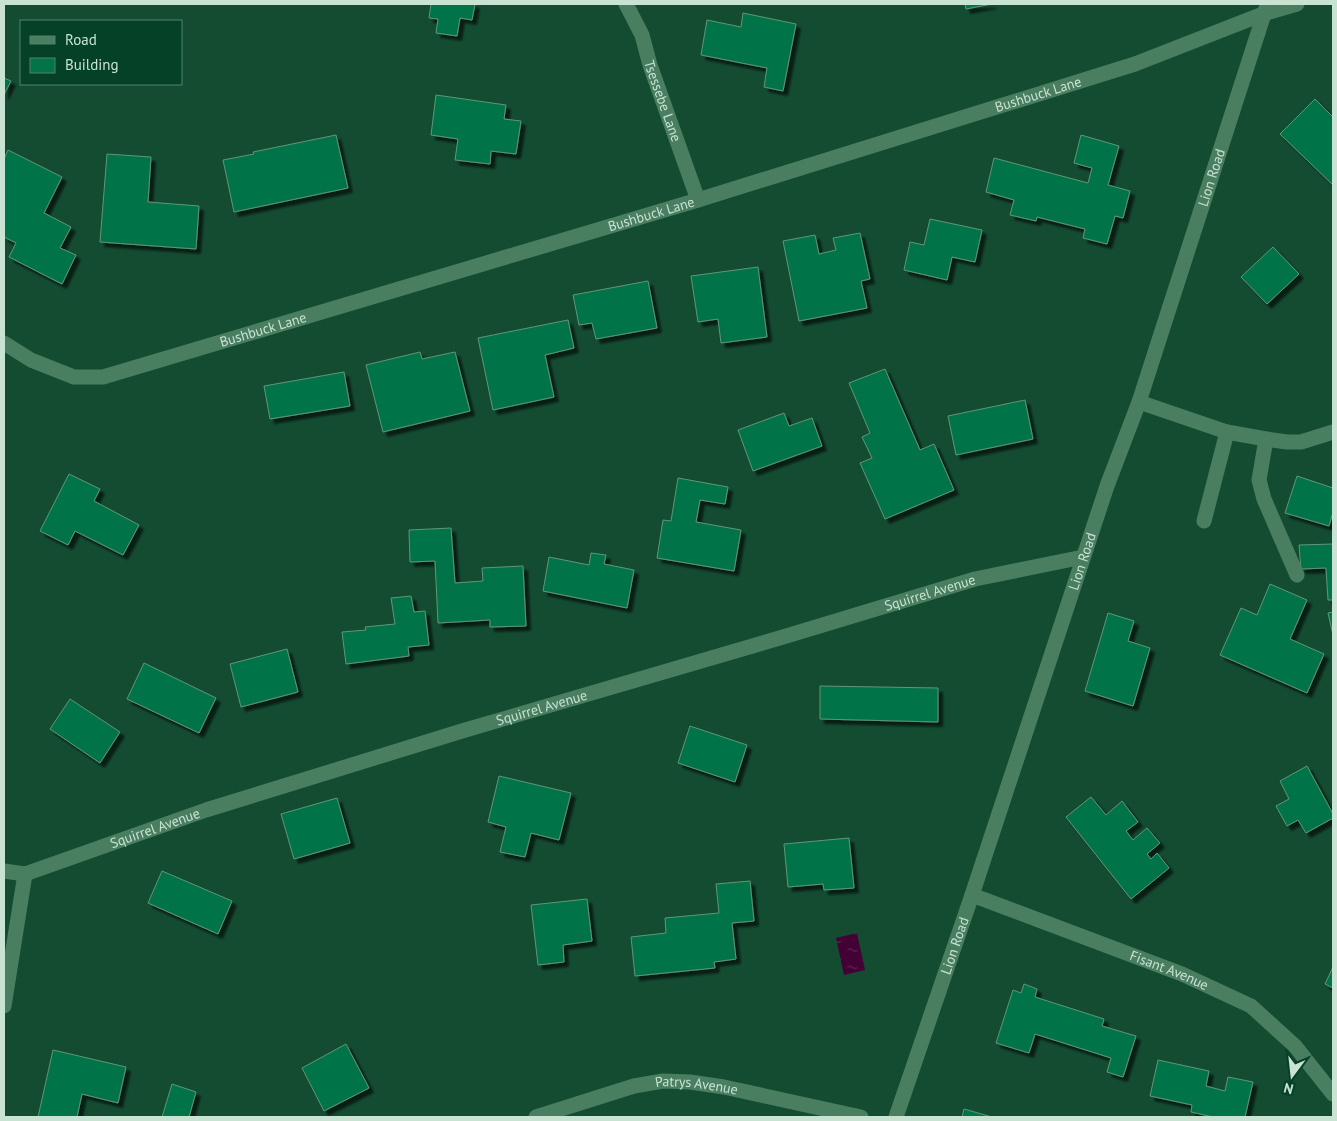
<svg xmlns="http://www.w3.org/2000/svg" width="1337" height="1121" font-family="'PT Sans',sans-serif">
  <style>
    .water { fill: url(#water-ripples) }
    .building { fill: #037348; stroke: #609677; filter: url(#shadow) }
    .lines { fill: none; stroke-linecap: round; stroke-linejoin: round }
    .minor { stroke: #497e61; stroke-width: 15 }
    .labels { text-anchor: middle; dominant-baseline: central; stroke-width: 4.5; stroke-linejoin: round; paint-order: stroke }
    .street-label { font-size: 14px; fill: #c8e3d2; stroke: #044127 }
  </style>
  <defs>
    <pattern id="water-ripples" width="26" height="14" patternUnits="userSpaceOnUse" patternTransform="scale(1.25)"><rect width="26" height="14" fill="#430136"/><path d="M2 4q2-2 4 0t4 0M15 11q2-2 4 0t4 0" fill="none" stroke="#5d2652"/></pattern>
    <filter id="shadow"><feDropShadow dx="4.5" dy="4.5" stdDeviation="1" flood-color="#0009"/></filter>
  </defs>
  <rect width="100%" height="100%" fill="#144c32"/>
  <path class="water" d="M857 933 865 970 844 975 836 938Z"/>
  <path class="building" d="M431 4H475L472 20 460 18 457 36 436 33 438 19 429 18Z
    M965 4H992L966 9Z
    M743 13 796 24 783 91 764 87 767 68 701 55 707 20 741 27Z
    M4 78 11 81 4 95Z
    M436 95 506 105 504 119 521 121 516 154 491 151 490 164 455 160 458 139 431 135Z
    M1315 99 1333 117V185L1280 134Z
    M336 135 348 188 234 212 223 160 254 154 253 152Z
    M1081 135 1119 146 1108 185 1130 191 1123 218 1115 216 1107 244 1083 238 1085 229 1037 217 1036 221 1010 215 1014 200 986 192 994 158 1088 183 1092 168 1074 163Z
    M8 150 62 177 44 213 71 227 60 248 76 255 62 284 9 257 16 243 4 237V159Z
    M107 154 151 157 148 202 199 206 196 249 100 242Z
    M930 219 982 230 975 262 952 257 947 280 904 270 910 242 924 245Z
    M860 233 870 279 861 281 867 308 799 321 783 241 815 235 819 254 836 250 833 238Z
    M1273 247 1299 274 1267 304 1241 277Z
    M758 267 767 337 721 343 718 319 698 322 691 276Z
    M648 281 657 328 596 339 592 323 579 325 573 295Z
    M568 320 574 348 545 355 554 397 493 410 478 338Z
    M420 352 422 359 455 352 470 411 383 432 366 365Z
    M885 369 920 450 934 444 954 490 885 519 860 463 872 458 862 437 870 433 849 383Z
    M344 372 350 406 270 419 264 386Z
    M1025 400 1033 439 956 455 948 416Z
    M784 413 789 426 812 418 822 446 753 471 738 430Z
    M69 474 100 489 94 501 139 525 123 555 75 531 68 545 40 531Z
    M1297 476 1333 488V512L1329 526 1285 513Z
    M678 478 728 487 725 504 700 500 696 522 741 530 734 571 657 558 663 520 671 521Z
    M451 528 455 583 483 581 482 568 523 566 526 626 490 627V620L438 623 435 561 410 562 409 530Z
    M1333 544V600H1328L1326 568 1301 569 1299 545Z
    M591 553 606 555 604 564 634 570 627 608 543 591 549 557 589 565Z
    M1270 584 1307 600 1290 639 1324 654 1307 693 1220 655 1241 608 1257 615Z
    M411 596 414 612 425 611 429 645 408 647 409 656 346 664 342 632 366 630 365 627 395 624 391 598Z
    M1333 612V635L1328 613Z
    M1108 613 1134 621 1128 641 1150 648 1133 706 1085 691Z
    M287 649 298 692 241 707 230 664Z
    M144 663 216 698 199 733 127 699Z
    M820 686 938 688V722L820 719Z
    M70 699 120 732 100 763 50 729Z
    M690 726 747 745 735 782 678 763Z
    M1307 766 1333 814V818L1306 833 1298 820 1287 826 1276 806 1289 799 1280 781Z
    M499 776 571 793 559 840 531 833 525 857 500 852 506 827 488 822Z
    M1091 797 1106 815 1122 801 1138 822 1126 831 1133 840 1147 828 1160 843 1147 854 1151 859 1157 853 1169 868 1131 899 1066 817Z
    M337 798 350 843 294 859 281 814Z
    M849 838 854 888 824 890 823 884 788 887 784 844Z
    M162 871 232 901 218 934 148 903Z
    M750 881 754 921 732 923 736 959 714 962 715 968 635 976 631 937 666 933 665 918 719 913 716 884Z
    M587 899 592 941 563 945 564 962 538 965 531 905Z
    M1333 967V988L1325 984Z
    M1024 984 1037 989 1035 997 1104 1019 1102 1026 1136 1036 1123 1077 1107 1072 1111 1058 1035 1034 1029 1053 996 1043 1013 990 1021 993Z
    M346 1044 369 1088 324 1111 302 1068Z
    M53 1050 126 1067 118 1103 82 1094 77 1117H38Z
    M1158 1060 1209 1071 1206 1086 1225 1091 1228 1077 1253 1082 1245 1117H1213L1191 1112 1192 1105 1150 1096Z
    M172 1084 196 1092 189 1117H162Z
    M964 1109 992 1117H962Z"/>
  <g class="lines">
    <g class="minor">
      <path id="s1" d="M626 4 642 35 650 65 698 200"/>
      <path id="s2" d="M4 343 31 360 74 377H103L698 200 1135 64 1263 14 1297 4"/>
      <path d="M1139 402 1227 432 1266 439 1287 442H1301L1333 432"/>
      <path d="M1266 439 1259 480 1264 499 1297 575"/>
      <path d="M1204 521 1227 432"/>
      <path id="s3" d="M4 871 25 874 206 810 462 731 783 637 975 579 1083 557"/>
      <path id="s4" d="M972 895 1182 974 1251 1006 1295 1046 1333 1094"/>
      <path d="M4 1006 25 874"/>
      <path id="s5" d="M536 1117 634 1086 663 1081 690 1082 724 1087 861 1117"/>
      <path id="s6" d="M896 1117 972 895 1107 486 1139 402 1266 8"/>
    </g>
  </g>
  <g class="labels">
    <g class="street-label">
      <text stroke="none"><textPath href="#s2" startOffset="1084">Bushbuck Lane</textPath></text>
      <text stroke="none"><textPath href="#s1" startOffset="104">Tsessebe Lane</textPath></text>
      <text stroke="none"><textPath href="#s6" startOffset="991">Lion Road</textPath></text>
      <text stroke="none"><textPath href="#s2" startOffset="679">Bushbuck Lane</textPath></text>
      <text stroke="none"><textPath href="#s2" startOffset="274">Bushbuck Lane</textPath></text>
      <text stroke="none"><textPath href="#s6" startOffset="586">Lion Road</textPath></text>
      <text stroke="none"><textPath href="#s3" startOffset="969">Squirrel Avenue</textPath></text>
      <text stroke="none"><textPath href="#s3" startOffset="564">Squirrel Avenue</textPath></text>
      <text stroke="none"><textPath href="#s3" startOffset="159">Squirrel Avenue</textPath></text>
      <text stroke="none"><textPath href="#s6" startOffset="181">Lion Road</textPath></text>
      <text stroke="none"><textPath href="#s4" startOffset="211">Fisant Avenue</textPath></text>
      <text stroke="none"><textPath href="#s5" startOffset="166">Patrys Avenue</textPath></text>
    </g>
  </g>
  <rect width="1337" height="1121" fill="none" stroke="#c8e3d2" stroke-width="10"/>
  <rect x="20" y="20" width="162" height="65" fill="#044127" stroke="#52826b"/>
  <rect x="30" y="36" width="25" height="8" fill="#497e61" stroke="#52826b"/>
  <text x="65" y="45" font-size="15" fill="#c8e3d2">Road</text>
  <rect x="30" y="58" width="25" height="15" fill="#037348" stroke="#52826b"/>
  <text x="65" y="70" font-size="15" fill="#c8e3d2">Building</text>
  <g transform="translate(1292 1076) rotate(195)" stroke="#044127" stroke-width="4" paint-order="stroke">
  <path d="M0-4L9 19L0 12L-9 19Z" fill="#c8e3d2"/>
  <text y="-8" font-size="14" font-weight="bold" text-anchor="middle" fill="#c8e3d2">N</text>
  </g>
</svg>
